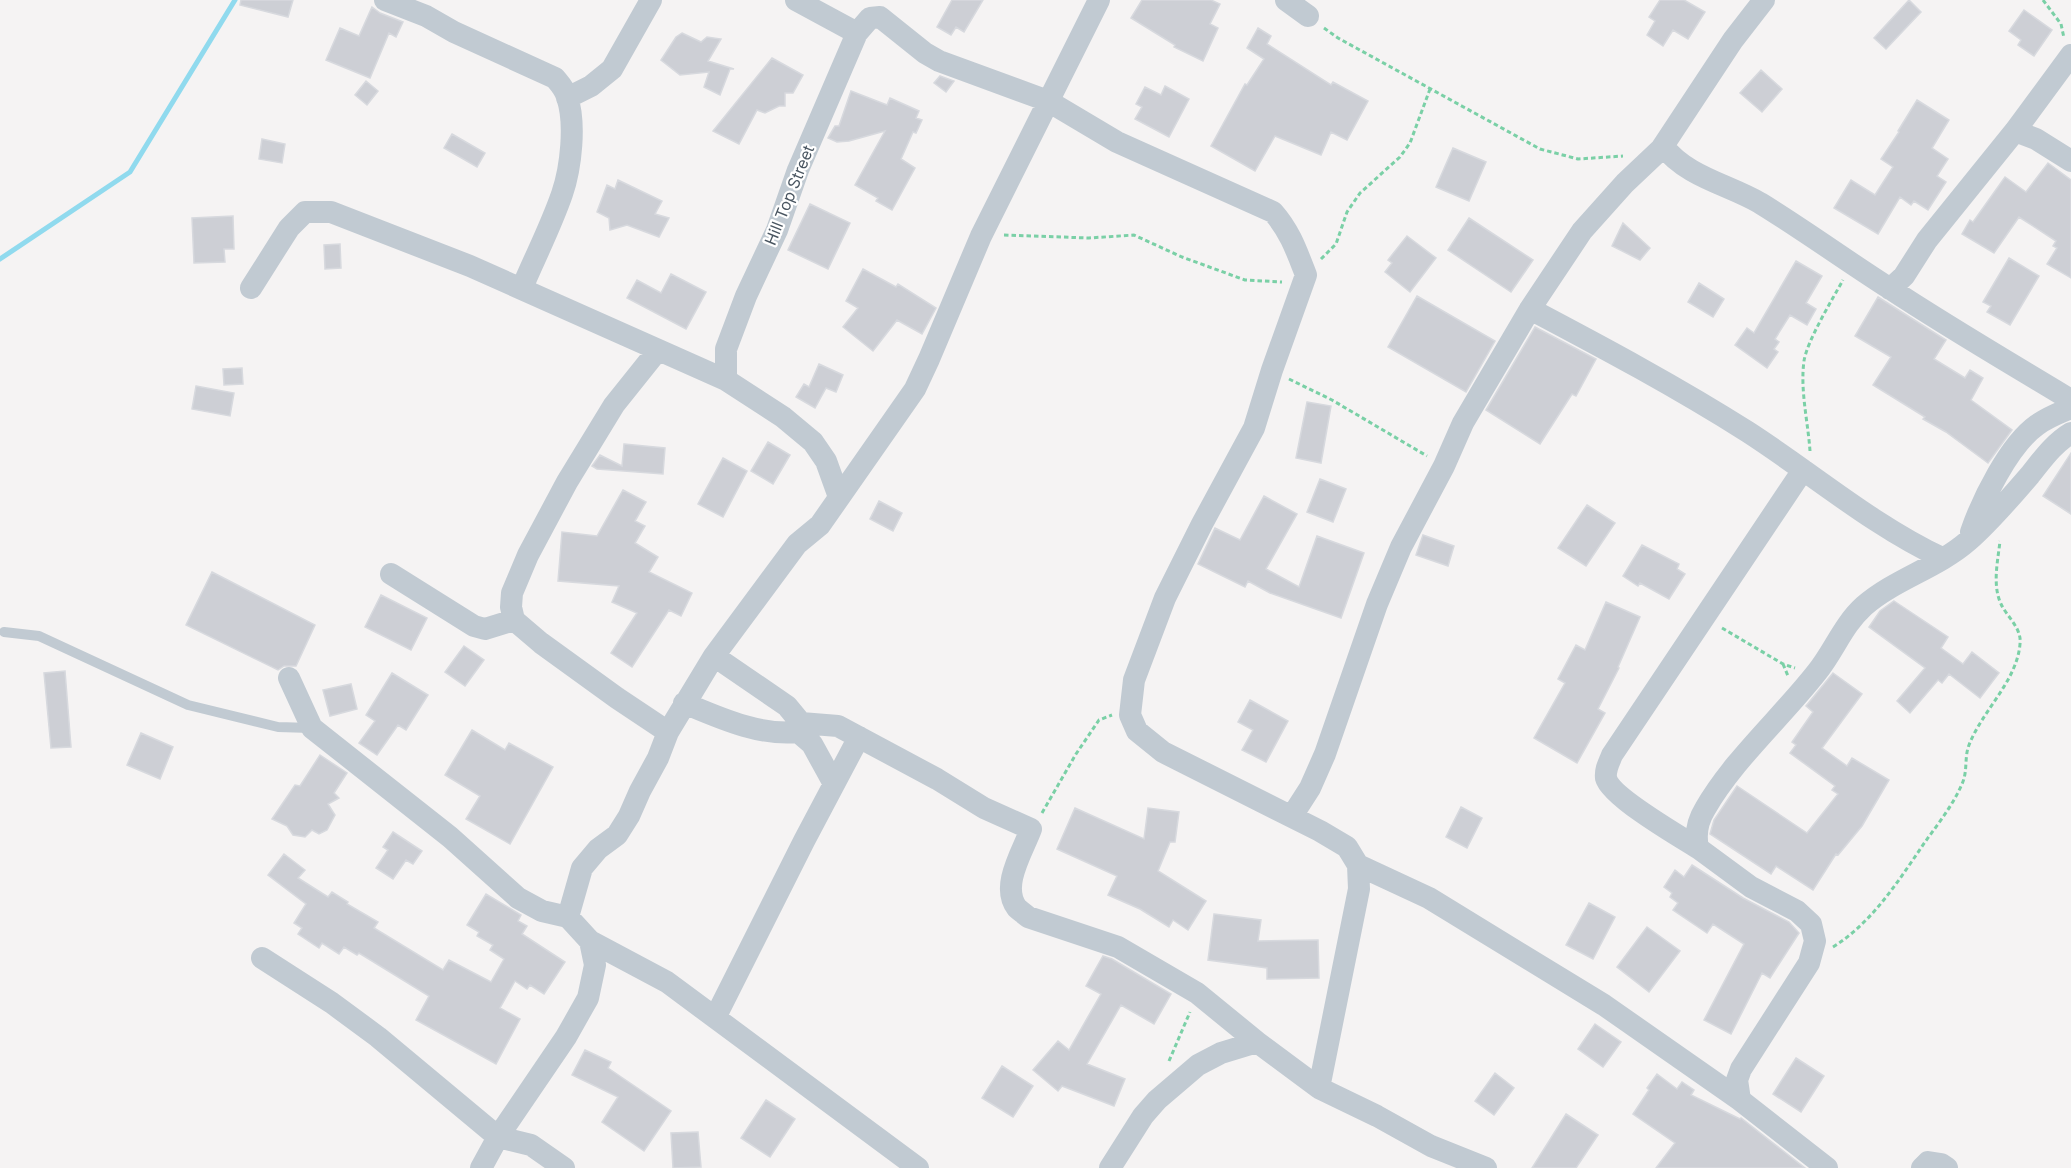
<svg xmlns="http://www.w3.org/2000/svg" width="2071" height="1168" font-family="Inter,sans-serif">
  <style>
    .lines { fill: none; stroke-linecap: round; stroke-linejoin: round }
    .stream { stroke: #90daee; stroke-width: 5 }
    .building { fill: #cdcfd5; stroke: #d7d9de; stroke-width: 1.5 }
    .path { stroke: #7ad0a6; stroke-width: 3; stroke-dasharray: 4.5 3; stroke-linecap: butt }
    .service { stroke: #c1cad2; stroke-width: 10 }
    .minor { stroke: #c1cad2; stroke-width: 22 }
    .labels { text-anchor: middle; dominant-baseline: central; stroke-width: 4.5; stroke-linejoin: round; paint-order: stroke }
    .street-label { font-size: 16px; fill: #4a5661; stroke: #fff }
  </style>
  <rect width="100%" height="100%" fill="#f5f3f3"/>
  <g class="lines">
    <path class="stream" d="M0 259 130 172 235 0"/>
  </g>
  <path class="building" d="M241 0H293L288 17 240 5Z
    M952 0H983L964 32 956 27 951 35 937 27Z
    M1142 0H1211L1220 4 1210 24 1218 28 1203 61 1174 47 1175 45 1131 18Z
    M1660 0H1684L1705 12 1688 39 1673 30 1663 46 1647 35 1655 21 1649 17Z
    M1909 0 1921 12 1886 49 1874 38Z
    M372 7 380 13 403 22 396 37 389 33 370 78 326 60 340 28 359 36Z
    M2024 10 2052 30 2034 56 2018 45 2021 40 2009 31Z
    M1258 28 1271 36 1267 44 1331 85 1333 82 1368 101 1347 140 1331 132 1321 155 1275 136 1255 171 1211 146 1245 84 1247 85 1264 59 1247 48Z
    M682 33 701 42 707 37 721 39 708 61 734 69H730L720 95 704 87 709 72 680 75 661 60 676 37Z
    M772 58 803 75 793 93H785V106H779L765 113 757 110 739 144 713 131Z
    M1761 70 1782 89 1762 112 1740 93Z
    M940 76 954 81 946 92 934 83Z
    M366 81 378 91 367 105 355 95Z
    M1165 86 1189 99 1169 137 1135 119 1142 107 1136 104 1145 87 1161 95Z
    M851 91 887 105 890 98 919 111 916 118 922 120 916 133 913 132 901 159 915 168 892 210 876 201 878 198 855 185 885 131 849 141 837 142 828 138 835 126H839Z
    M1917 100 1949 120 1932 148 1948 159 1937 176 1946 182 1928 210 1914 201 1911 205 1900 197 1878 234 1834 208 1851 180 1875 195 1893 167 1881 159 1899 132 1898 131Z
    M452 134 485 153 477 167 444 148Z
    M262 139 285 144 282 163 259 159Z
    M1453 148 1486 162 1469 201 1436 187Z
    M2048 163 2071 180V278L2047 264 2057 248 2053 246 2056 241 2019 217 1994 253 1962 234 1970 220 1973 222 2005 177 2026 192Z
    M618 180 662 201 655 214 669 218 659 237 627 225 610 230 609 218 597 212 607 185 615 189Z
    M810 204 850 223 828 269 788 250Z
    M233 216 234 249H224L225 262 194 263 192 218Z
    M1469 218 1533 260 1511 292 1448 250Z
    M1623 223 1650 248 1640 260 1612 246Z
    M1407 236 1436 258 1410 292 1385 272 1392 263 1388 260Z
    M340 244 341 268 325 269 324 245Z
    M2009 258 2039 276 2010 325 1987 312 1991 306 1983 302Z
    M1796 261 1822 276 1806 303 1816 309 1807 325 1790 315 1775 339 1779 342 1774 349 1778 352 1767 368 1735 345 1747 328 1754 333Z
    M863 269 896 287 898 284 936 308 922 334 897 320 873 351 843 327 858 308 846 301Z
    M671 274 706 292 686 329 627 298 637 280 661 293Z
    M1699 283 1724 299 1713 317 1688 302Z
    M1417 296 1495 341 1466 392 1388 347Z
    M1878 297 1946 340 1934 359 1965 378 1970 370 1983 378 1971 400 2012 430 1988 463 1946 432 1923 419 1925 417 1873 385 1891 357 1855 336Z
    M1535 327 1596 359 1576 396 1572 394 1540 444 1486 410Z
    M819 364 843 375 836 392 826 388 815 408 796 397 804 384 809 387Z
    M242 368 243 384 224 385 223 369Z
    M196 386 234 393 230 416 192 409Z
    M1307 402 1331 406 1321 463 1296 458Z
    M768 442 790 455 773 484 751 471Z
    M624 444 665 448 663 474 597 469 592 466 600 455 622 466Z
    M2071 453V514L2043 496Z
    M723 458 747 471 723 517 698 504Z
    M1320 479 1346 489 1333 522 1307 512Z
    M623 490 646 502 635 521 645 526 635 543 658 557 649 572 692 593 681 616 669 610 632 667 611 653 637 613 612 602 619 586 558 581 562 532 597 536Z
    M1264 496 1297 514 1266 569 1299 587 1317 536 1364 553 1341 618 1270 593 1248 581 1245 587 1198 564 1215 528 1240 540Z
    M879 501 902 513 893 531 870 519Z
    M1587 505 1615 523 1586 566 1558 548Z
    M1423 535 1454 546 1448 566 1416 555Z
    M1642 545 1679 564 1677 569 1685 574 1669 599 1640 583 1638 586 1623 576Z
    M212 572 315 625 296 666H284L278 670 186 625Z
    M381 595 427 618 411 650 365 627Z
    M1894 601 1948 637 1941 648 1963 664 1972 652 1999 673 1980 698 1949 674 1942 683 1938 680 1910 713 1897 701 1925 668 1869 627 1880 611Z
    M1606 602 1640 617 1618 667 1619 668 1598 709 1605 713 1577 763 1534 738 1565 683 1558 679 1576 645 1585 650Z
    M464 646 484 660 465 686 445 672Z
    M65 671 71 747 51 748 44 673Z
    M392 673 428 695 406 730 398 725 377 755 359 743 375 721 366 715Z
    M1833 673 1862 694 1822 748 1847 766 1852 758 1889 780 1862 826 1838 855 1836 854 1813 890 1776 866 1771 874 1710 834 1714 820 1737 786 1807 833 1838 794 1832 790 1835 786 1790 753 1796 745 1792 742 1813 712 1806 706Z
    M351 684 357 709 330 716 323 690Z
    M1250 700 1288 721 1266 762 1242 750 1253 730 1238 722Z
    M472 730 505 750 509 743 553 767 510 844 466 819 480 796 445 775Z
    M141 733 173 747 160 779 127 765Z
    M320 755 347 773 334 793 339 798 328 804 335 815 327 830 319 834 312 830 305 837 293 835 287 826 272 819 295 785 300 786Z
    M1461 807 1482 818 1467 848 1446 837Z
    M1075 808 1144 839 1148 808 1179 812 1175 842H1170L1158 871 1206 901 1188 930 1173 920 1169 927 1140 909 1108 895 1117 876 1057 849Z
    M393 832 422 851 413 864 406 860 393 879 376 868 388 850 383 847Z
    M284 854 305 870 298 878 328 897 332 892 348 902 347 904 378 922 374 928 443 970 449 960 491 982 504 959 490 950 493 945 477 936 479 932 467 925 486 894 521 915 518 921 527 926 522 934 565 962 544 994 530 985 527 989 515 981 500 1008 520 1019 496 1064 416 1020 429 996 359 953 357 955 344 947 339 954 322 943 319 948 298 934 302 928 294 923 306 904 268 875Z
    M1692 865 1743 898 1789 922 1799 933 1770 978 1762 973 1731 1034 1704 1020 1744 944 1713 924 1707 933 1673 910 1678 903 1670 897 1672 893 1664 887 1675 870 1684 877Z
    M1589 903 1615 917 1593 959 1566 945Z
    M1214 914 1261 920 1258 941 1318 940 1319 978 1267 979V968L1208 960Z
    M1647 927 1680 951 1649 992 1617 967Z
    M1103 956 1112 959 1171 994 1154 1024 1121 1005 1087 1064 1125 1079 1114 1106 1062 1086 1058 1091 1033 1070 1058 1041 1069 1050 1101 994 1086 986Z
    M1595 1024 1621 1042 1603 1067 1578 1049Z
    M585 1050 611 1062 608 1068 671 1111 644 1151 602 1122 618 1097 572 1075Z
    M1796 1058 1824 1076 1801 1112 1773 1094Z
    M1002 1066 1033 1086 1013 1117 982 1098Z
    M1495 1073 1514 1088 1494 1115 1475 1101Z
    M1657 1074 1677 1089 1682 1082 1694 1090 1691 1095 1740 1119 1741 1118 1805 1168H1656L1675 1143 1633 1114 1649 1090 1647 1088Z
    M766 1100 795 1119 770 1157 741 1138Z
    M1566 1114 1598 1135 1576 1168H1532Z
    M698 1132 701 1167 673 1168 671 1133Z"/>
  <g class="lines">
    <path class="path" d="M2043 0 2061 24 2064 38
      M1324 28 1338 38 1540 149 1578 159 1623 156
      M1004 235 1089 238 1134 235 1182 257 1245 280 1282 282
      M1321 259 1336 244 1347 212 1360 193 1400 157 1410 143 1430 89
      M1289 379 1332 400 1427 456
      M1810 451C1808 422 1800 390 1804 361 1807 341 1832 300 1843 280
      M1722 628 1783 664 1795 668
      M1783 664 1788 676
      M1042 813 1076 754 1099 720 1112 715
      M1833 947C1873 922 1899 880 1925 842 1938 824 1953 805 1962 784 1968 771 1964 758 1969 745 1982 711 2017 681 2020 644 2022 628 2007 617 2001 604 1992 585 1998 560 2000 541
      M1169 1061 1190 1012"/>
    <path class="service" d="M4 632 39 636 188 705 278 727 311 728"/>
    <path class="minor" d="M385 0 426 16 454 32 555 78C560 84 565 89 567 97 576 123 571 168 562 194 551 226 535 257 522 288
      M796 0 857 33
      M1286 0 1308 16
      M567 98 591 86 612 69 651 0
      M2015 131 2036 139 2071 161
      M1663 146C1687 177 1727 184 1760 203 1804 230 1845 260 1889 288 1948 327 2010 363 2071 400
      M251 288 289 228 305 212H331L470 266 726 380 783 417 813 442 826 461 839 497
      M1890 289 1904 276 1927 240 2015 131 2071 55
      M1530 309C1604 348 1677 387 1748 432 1813 474 1872 525 1942 558
      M658 350 614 405 567 482 528 555 512 593 511 607 514 620 541 643 617 698 668 732
      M726 380V349L746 296 777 230 798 170 857 33 870 18 880 17 925 53 939 61 1048 101 1117 142 1273 212C1290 231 1297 252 1306 275L1272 370 1254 428 1202 524 1165 598 1134 680 1130 715 1137 731 1163 752 1320 831 1347 847 1358 865 1359 889 1319 1088
      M1971 532C1982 500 2009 445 2037 425 2048 417 2059 413 2071 408
      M391 574 474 626 485 629 514 620
      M714 656 787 706 801 723 838 726 937 779 984 808 1031 829C1023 851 1000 886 1017 908 1020 911 1025 914 1028 917L1118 947 1197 993 1257 1042 1319 1088 1377 1116 1431 1146 1486 1168
      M289 678 312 728 450 837 518 898 542 911 568 917
      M684 703C720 718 759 736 798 732L801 723
      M798 732 812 744 834 784
      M1292 816 1310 788 1325 754 1377 604 1401 547 1444 466 1463 423 1530 309 1582 231 1625 183 1661 149 1733 40 1764 0
      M1698 848C1680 837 1610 796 1606 778 1605 769 1609 763 1612 755L1803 470
      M1358 865 1429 898 1604 1005 1740 1100 1827 1168
      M590 941 667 982 918 1168
      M262 958 332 1003 378 1037 498 1137 531 1145 564 1168
      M716 1016 804 841 859 737
      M1740 1100 1737 1080 1741 1069 1809 963 1815 941 1811 924 1797 911 1751 887 1698 848C1695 834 1697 822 1705 809 1733 760 1781 718 1817 672 1834 651 1843 625 1864 606 1895 579 1937 568 1968 541 1990 522 2011 497 2030 475 2042 460 2054 443 2071 433
      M481 1168 498 1137 566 1037 588 998 595 965 590 941 568 917 582 868 598 849 617 835 629 816 640 791 658 758 668 732 714 656 797 544 820 525 915 389 929 359 981 236 1099 0
      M1110 1168 1143 1116 1157 1100 1198 1065 1221 1053 1257 1042
      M1922 1168 1928 1162 1941 1164 1947 1168"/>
  </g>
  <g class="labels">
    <g class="street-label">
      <text transform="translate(789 195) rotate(-68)">Hill Top Street</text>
    </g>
  </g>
</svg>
